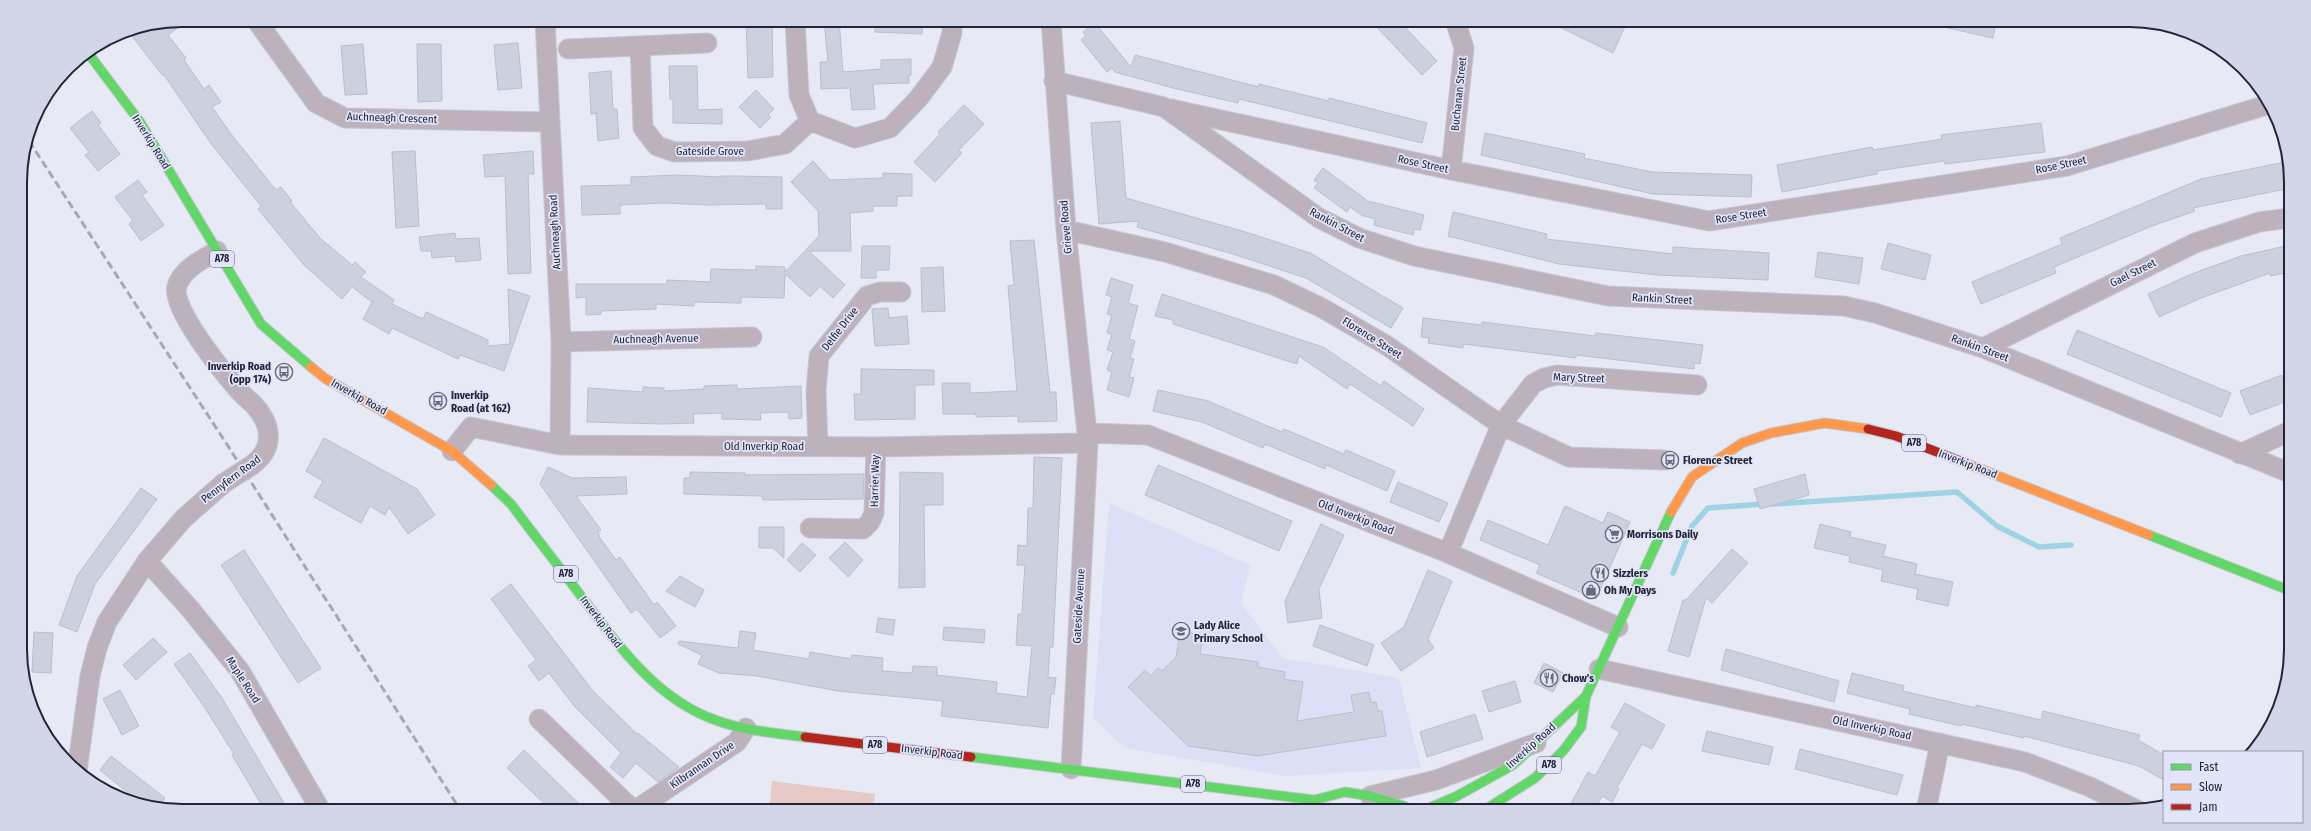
<svg xmlns="http://www.w3.org/2000/svg" width="2311" height="831" font-family="'Fira Sans Condensed',sans-serif">
  <style>
    .built { fill: #dce0f7 }
    .grass { fill: #e7cac5 }
    .park { fill: url(#park-crowns) }
    .lines { fill: none; stroke-linecap: round; stroke-linejoin: round }
    .stream { stroke: #9ed3e5; stroke-width: 5.5 }
    .building { fill: #cbd1df; stroke: #b9bfcb }
    .street-casing { stroke: #c4c7d1; stroke-width: 21 }
    .fast-casing { stroke: #c4c7d1; stroke-width: 11 }
    .slow-casing { stroke: #c4c7d1; stroke-width: 11 }
    .jam-casing { stroke: #c4c7d1; stroke-width: 11 }
    .street { stroke: #bdb2bb; stroke-width: 19 }
    .fast { stroke: #63d668; stroke-width: 9 }
    .slow { stroke: #ff974d; stroke-width: 9 }
    .jam { stroke: #b3261e; stroke-width: 9 }
    .rail { stroke: #aca6ae; stroke-width: 3; stroke-dasharray: 8 4; stroke-linecap: butt }
    .street-bridge-casing { stroke: #c4c7d1; stroke-width: 21; stroke-linecap: butt }
    .street-bridge { stroke: #bdb2bb; stroke-width: 19 }
    .labels { text-anchor: middle; dominant-baseline: central; stroke-width: 3.5; stroke-linejoin: round; paint-order: stroke }
    .shield { fill: #e2e5f9; stroke: #5c5f71; stroke-width: 1 }
    .shield-label { font-size: 10px; font-weight: bold; fill: #222537 }
    .street-label { font-size: 11px; fill: #222537; stroke: #e2e5f9 }
    .poi-label { font-size: 11px; font-weight: bold; fill: #222537; stroke: #e2e5f9; text-anchor: start }
    .rim { fill: none; stroke: #222537; stroke-width: 2 }
  </style>
  <defs>
    <pattern id="park-crowns" width="20" height="18" patternUnits="userSpaceOnUse"><rect width="20" height="18" fill="#e7cac5"/><path d="M2 6a3 3 0 1 1 6 0M12 15a3 3 0 1 1 6 0" fill="none" stroke="#c6adaa"/></pattern>
  </defs>
  <rect width="100%" height="100%" fill="#e7e9f4"/>
  <path class="built" d="M1109 503 1250 565 1241 604 1283 658 1399 678 1421 768 1286 776 1125 748 1093 718Z"/>
  <path class="grass" d="M772 781 875 794 873 811H769Z"/>
  <path class="park" d="M1047 803 1122 811H1027L1028 804Z"/>
  <g class="lines">
    <path class="stream" d="M1773 504 1957 492 1997 526 2039 547 2071 545
      M1673 573 1692 526 1708 508 1764 504"/>
  </g>
  <path class="building" d="M182 20H188L168 35 186 58 184 60 204 89 209 85 221 102 212 107 231 134 276 190 281 187 292 201 290 202 320 238 352 265 355 262 366 272 361 277 394 300 392 304 423 319 426 312 488 340V346L510 344 508 289 530 296 504 371 460 355 458 359 392 328 389 334 363 319 372 302 352 287 342 299 304 265 258 209 261 206 212 145 164 75 163 76 128 31Z
    M746 20H772L773 77 748 78Z
    M826 20H839L843 72 881 69V60L911 59V75H909V83L873 84 875 109 852 110 850 88 821 89 820 62H828L825 30Z
    M875 20H923L922 34 875 32Z
    M1370 20H1398L1437 61 1422 75Z
    M1545 20H1628L1613 53Z
    M1939 20H1994L1993 22 1996 23 1993 38 1939 26Z
    M1095 23 1131 67 1135 55 1259 87V84L1329 101V98L1427 123 1422 143 1239 99 1238 103 1173 88 1115 72 1112 68 1107 72 1081 40 1086 36 1083 32Z
    M518 43 522 88 498 90 494 45Z
    M363 44 367 94 345 95 341 46Z
    M417 44H441L442 101 418 102Z
    M669 66H697L698 110 722 109V124L673 123V99H670Z
    M611 71 613 109H617L619 138 598 141 596 113 591 114 589 73Z
    M756 90 774 109 768 115 771 117 760 128 739 107Z
    M964 105 984 124 959 150 962 153 935 182 914 162 940 134 938 132Z
    M92 111 101 123 98 125 120 154 98 171 85 155 89 152 70 128Z
    M1120 121 1126 198 1249 233 1310 253 1403 308 1391 328 1306 278 1233 254 1137 227 1139 221 1099 224 1091 123Z
    M2041 123 2045 152 1945 164 1944 161 1877 171V174L1782 192 1777 165 1872 147 1873 150 1942 139 1941 135Z
    M1485 133 1585 154 1584 158 1652 172 1752 175 1751 197 1653 194 1481 155Z
    M415 151 419 226 396 228 392 152Z
    M533 151 534 174H528L531 273 508 274 505 176 485 177 483 155Z
    M813 161 830 180 883 178V173L912 174V196H897V206H873V211L850 213 851 251H809L845 285 833 298 820 286 810 297 785 274 784 298 741 297V303L694 302V306L656 304V309L601 311V314L586 315V297L576 298V284H667V280L710 282 711 269 756 270V266L785 267V272L819 236 818 211 791 182Z
    M2290 161V188L2193 208 2195 211 2152 226 2054 267 2056 273 1981 304 1972 282 2062 244 2060 238 2201 179Z
    M1323 168 1368 201 1424 215 1420 230 1414 229 1413 235 1374 225 1375 219 1361 215 1350 207 1347 212 1314 188 1318 183 1314 180Z
    M677 175 721 177V176H737L782 177V209H766V204L708 205 664 203 620 205V214L582 215 581 186 631 185V177Z
    M138 180 147 192 142 195 164 225 141 241 129 224 133 221 115 197Z
    M1453 212 1547 234 1546 239 1673 254V247L1769 253 1768 280 1657 275 1559 264 1448 236Z
    M455 233 456 239 479 238 481 260 456 262 455 256 432 258 431 251H421L419 237Z
    M1034 240 1050 392H1056L1057 421 1018 422V416L976 417V414H943L942 383H970V393L1017 391 1008 286 1014 285 1010 241Z
    M1888 243 1931 255 1925 280 1881 269Z
    M2290 245V272L2270 276V273L2201 298 2159 317 2148 294 2189 275 2241 256Z
    M862 246H890L889 270H876V278H861Z
    M1818 252 1863 258 1859 284 1815 277Z
    M943 267 945 311 922 312 921 268Z
    M1111 278 1133 285 1128 303 1138 306 1129 339 1135 341 1130 358 1134 359 1129 377 1134 378 1129 397 1107 390 1112 372 1107 370 1113 352 1107 350 1112 334 1107 333 1112 315 1107 314 1112 297 1106 295Z
    M1162 294 1323 347 1381 386 1384 381 1424 409 1413 426 1350 384 1347 389 1299 356 1297 364 1173 324V320L1155 316Z
    M888 308 889 318 907 316 909 344 875 346 872 309Z
    M1423 318 1482 325V322L1595 336 1596 333 1703 345 1700 364 1694 363V369L1576 355V358L1463 344V348L1428 343 1429 338 1421 337Z
    M2077 330 2231 393 2221 417 2067 354Z
    M861 369 934 370V385H915V419L855 420 854 394H861Z
    M2282 375 2290 400 2250 415 2240 391Z
    M737 385V389L801 386 802 418 789 419 788 412 760 413 761 420 722 419V413L693 414 694 423 663 424 587 422 588 388 643 392V387L664 388V391L704 389V386Z
    M1158 390 1208 401 1282 432 1284 429 1344 454 1346 450 1395 471 1387 491 1326 465 1325 469 1265 444 1263 448 1202 422 1153 411Z
    M324 438 417 489 435 515 408 534 389 507 385 515 370 506 361 523 314 497 323 481 306 471Z
    M1034 457 1062 458 1053 647H1050L1048 677 1056 678 1054 694H1051L1048 728 941 716 943 701 838 691 757 676 719 673 698 664 702 655 678 644 679 641 738 648 740 631 756 633 753 650 809 659 810 652 851 659 852 655 883 658 882 671 912 673 913 666 937 667V675L997 682 996 693 1027 697 1032 646 1016 645 1018 614H1022L1025 565H1017L1018 545 1027 546 1028 508H1033Z
    M1158 465 1292 521 1279 551 1145 495Z
    M548 467 572 478 626 477 627 494 576 496 601 530 598 532 600 538 616 560 620 557 654 605 657 602 676 626 660 638 637 609 631 613 540 484Z
    M690 472 745 473V475L864 474 863 499 763 500 762 496 684 494V478H690Z
    M900 472 943 473V505H924L925 587 899 588Z
    M1805 474 1809 495 1760 509 1754 489Z
    M1398 482 1448 503 1439 522 1390 502Z
    M141 488 157 499 95 584 77 632 59 625 77 576Z
    M1565 506 1603 523 1608 512 1630 522 1596 599 1536 573 1540 565 1480 540 1488 520 1548 545Z
    M1321 524 1344 535 1319 589 1322 618 1288 623 1285 601Z
    M1820 524 1851 532 1850 537 1886 545 1883 556 1917 564 1915 574 1953 582 1948 606 1916 599 1918 589 1881 581 1883 570 1849 562 1850 556 1814 548Z
    M759 527H784V558L773 548H759Z
    M845 542 863 560 848 577 829 558Z
    M802 543 816 555 800 572 787 560Z
    M1732 549 1748 563 1712 603 1706 598 1689 657 1668 651 1683 600H1686Z
    M244 550 321 668 298 683 221 565Z
    M1428 570 1452 581 1428 639 1434 648 1401 671 1381 643 1404 627Z
    M680 576 704 590 695 607 666 591Z
    M511 584 593 691 637 734 638 733 679 767 658 782 636 763 623 778 610 767 621 753 575 707 549 673 539 681 528 666 536 660 491 599Z
    M878 618 895 620 893 635 876 632Z
    M1320 625 1374 645 1367 666 1313 646Z
    M944 627 985 630 984 643 943 640Z
    M1180 631 1203 635 1200 654 1258 662V667L1285 672 1284 679 1303 682 1297 721 1354 712 1351 695 1369 692 1371 703 1376 702 1378 711H1382L1386 736 1257 756 1188 746 1128 687 1145 670 1151 676 1158 668 1162 671 1176 657Z
    M34 632 53 633 51 673 32 672Z
    M153 638 167 652 136 680 123 665Z
    M1726 649 1839 681 1834 702 1721 670Z
    M190 653 222 698 284 803 270 811H265L232 755 234 754 203 705 174 664Z
    M1544 663 1563 673 1553 692 1534 683Z
    M1852 673 1904 686 1903 691 1976 708V705L2041 720 2043 711 2140 735 2138 740 2164 755V780L2139 766 2024 736V738L1962 724 1961 726 1909 714 1910 709 1847 693Z
    M1515 681 1521 702 1489 712 1482 691Z
    M120 690 139 726 122 735 103 699Z
    M1625 703 1665 725 1652 749 1642 744 1617 788 1619 789 1612 802 1602 796 1594 811H1567L1588 772 1595 776 1620 732 1611 727Z
    M1475 714 1483 739 1427 757 1420 732Z
    M1707 731 1773 747 1769 765 1702 751Z
    M1800 749 1903 775 1897 795 1795 769Z
    M524 750 570 795 587 811H552L507 768Z
    M111 756 165 798 158 807 143 805 100 770Z"/>
  <g class="lines">
    <defs>
      <path id="street" d="M256 20 316 103 345 118 550 122
        M545 20 561 342 560 445
        M795 20 799 95 810 121 855 138 890 128 918 99 942 67 952 33V20
        M1051 20 1066 230 1088 443 1071 769
        M640 46 643 128 657 146 675 152 748 151 785 144 810 121
        M568 49 707 43
        M1054 81 1164 107 1319 218 1359 238 1414 256 1608 296 1844 306 1875 313 1983 348 2290 473
        M1171 109 1451 170 1709 221 2067 166 2270 104
        M1451 170 1464 48 1455 20
        M1066 230 1165 252 1274 285 1322 308 1386 345 1501 425 1569 457 1665 460
        M217 251C203 259 182 269 177 286 170 307 220 368 235 386 240 393 248 399 254 405 272 425 275 448 252 465
        M561 342 752 337
        M1983 348 2195 243 2259 222 2290 218
        M1087 433 1148 435 1448 553 1618 627
        M818 447 816 391 819 356 867 296 880 292H901
        M452 451 471 427 560 445 876 447 1088 443
        M2240 454 2290 431
        M810 528 863 529 870 522 874 513 876 447
        M1448 553 1501 425 1533 384 1544 378 1557 375 1697 385
        M147 561 191 610 240 671 321 811
        M1599 669 2025 762 2090 787 2139 811
        M539 719 634 811
        M77 771 90 676 97 648 107 622 147 561 184 518 224 483
        M1370 796 1436 780 1536 743
        M634 811 737 742 746 728
        M1926 811 1940 743"/>
      <path id="fast" d="M88 53 140 122 261 324 311 367
        M491 485 511 504C534 535 558 565 581 596 619 646 656 700 718 721 746 731 776 733 805 737
        M2149 535 2291 591
        M971 757 1314 800 1345 792 1370 796 1404 806
        M1427 809 1457 796 1513 765 1586 696
        M1483 811 1535 778 1563 751 1581 727 1586 696 1671 512"/>
      <path id="slow" d="M311 367 326 379 452 451 491 485
        M1960 461 2149 535
        M1671 512 1692 477 1742 443 1771 433 1825 423 1868 429"/>
      <path id="jam" d="M1868 429 1896 436 1960 461
        M805 737 971 757"/>
    </defs>
    <use href="#street" class="street-casing"/>
    <use href="#fast" class="fast-casing"/>
    <use href="#slow" class="slow-casing"/>
    <use href="#jam" class="jam-casing"/>
    <use href="#street" class="street"/>
    <use href="#fast" class="fast"/>
    <use href="#slow" class="slow"/>
    <use href="#jam" class="jam"/>
    <path class="rail" d="M29 141 228 446 461 811"/>
    <defs>
      <path id="street-bridge" d="M224 483 252 465"/>
    </defs>
    <use href="#street-bridge" class="street-bridge-casing"/>
    <use href="#street-bridge" class="street-bridge"/>
  </g>
  <defs>
    <symbol id="bus-ring" viewBox="-11 -11 22 22"><circle r="9.5" fill="#e2e5f9" stroke="#676a79" stroke-width="1.5"/><path d="M-5-6H5V4H4V6H2V4H-2V6H-4V4H-5ZM-3.5-4V0h7V-4ZM-3.5 1.2v1.5H-2V1.2ZM2 1.2v1.5H3.5V1.2Z" fill="#676a79"/></symbol>
    <symbol id="supermarket-ring" viewBox="-11 -11 22 22"><circle r="9.5" fill="#e2e5f9" stroke="#676a79" stroke-width="1.5"/><path d="M-6-5.5h2.5l.6 2H6L4.5 2H-2.5L-4.4-4H-6ZM-1.5 3.2a1.3 1.3 0 1 0 .1 0ZM3 3.2a1.3 1.3 0 1 0 .1 0Z" fill="#676a79"/></symbol>
    <symbol id="restaurant-ring" viewBox="-11 -11 22 22"><circle r="9.5" fill="#e2e5f9" stroke="#676a79" stroke-width="1.5"/><path d="M-5-6h1v4h1v-4h1v4h1v-4h1v5L-1.5 .5V6h-2V.5L-5-1ZM5-6V6H3V1.5H1.5Q1.5-4 5-6Z" fill="#676a79"/></symbol>
    <symbol id="shop-ring" viewBox="-11 -11 22 22"><circle r="9.5" fill="#e2e5f9" stroke="#676a79" stroke-width="1.5"/><path d="M-5-2.5h2.3a2.7 3.5 0 0 1 5.4 0H5L5.5 6h-11ZM-1.5-2.5h3a1.5 2.3 0 0 0-3 0Z" fill="#676a79"/></symbol>
    <symbol id="school-ring" viewBox="-11 -11 22 22"><circle r="9.5" fill="#e2e5f9" stroke="#676a79" stroke-width="1.5"/><path d="M0-5L7-2L0 1L-7-2ZM-4 1L0 2.5L4 1V4Q0 6-4 4Z" fill="#676a79"/></symbol>
  </defs>
  <g fill-rule="evenodd">
    <use href="#bus-ring" x="274" y="362" width="20" height="20"/>
    <use href="#bus-ring" x="428" y="391" width="20" height="20"/>
    <use href="#bus-ring" x="1660" y="450" width="20" height="20"/>
    <use href="#supermarket-ring" x="1604" y="524" width="20" height="20"/>
    <use href="#restaurant-ring" x="1590" y="563" width="20" height="20"/>
    <use href="#shop-ring" x="1581" y="580" width="20" height="20"/>
    <use href="#school-ring" x="1171" y="621" width="20" height="20"/>
    <use href="#restaurant-ring" x="1539" y="668" width="20" height="20"/>
  </g>
  <g class="labels">
    <g class="shield">
      <rect x="210" y="251" width="24" height="16" rx="3"/>
      <rect x="1902" y="435" width="24" height="16" rx="3"/>
      <rect x="554" y="566" width="24" height="16" rx="3"/>
      <rect x="863" y="737" width="24" height="16" rx="3"/>
      <rect x="1537" y="757" width="24" height="16" rx="3"/>
      <rect x="1181" y="776" width="24" height="16" rx="3"/>
    </g>
    <g class="shield-label">
      <text x="222" y="259">A78</text>
      <text x="1914" y="443">A78</text>
      <text x="566" y="574">A78</text>
      <text x="875" y="745">A78</text>
      <text x="1549" y="765">A78</text>
      <text x="1193" y="784">A78</text>
    </g>
    <g class="street-label">
      <text transform="translate(1459 94) rotate(-84)">Buchanan Street</text>
      <text transform="translate(392 118) rotate(2)">Auchneagh Crescent</text>
      <text transform="translate(151 142) rotate(58)">Inverkip Road</text>
      <text x="710" y="151">Gateside Grove</text>
      <text transform="translate(1423 164) rotate(12)">Rose Street</text>
      <text transform="translate(2061 165) rotate(-12)">Rose Street</text>
      <text transform="translate(1741 216) rotate(-9)">Rose Street</text>
      <text transform="translate(1337 225) rotate(28)">Rankin Street</text>
      <text transform="translate(1066 227) rotate(-95)">Grieve Road</text>
      <text transform="translate(555 232) rotate(-93)">Auchneagh Road</text>
      <text transform="translate(2133 273) rotate(-26)">Gael Street</text>
      <text transform="translate(1662 299) rotate(3)">Rankin Street</text>
      <text transform="translate(840 329) rotate(-52)">Delfie Drive</text>
      <text transform="translate(1372 338) rotate(32)">Florence Street</text>
      <text transform="translate(656 339) rotate(-1)">Auchneagh Avenue</text>
      <text transform="translate(1980 348) rotate(20)">Rankin Street</text>
      <text transform="translate(1579 378) rotate(2)">Mary Street</text>
      <text transform="translate(359 397) rotate(29)">Inverkip Road</text>
      <text x="764" y="446">Old Inverkip Road</text>
      <text transform="translate(1968 464) rotate(21)">Inverkip Road</text>
      <text transform="translate(231 479) rotate(-37)">Pennyfern Road</text>
      <text transform="translate(875 481) rotate(-89)">Harrier Way</text>
      <text transform="translate(1356 517) rotate(21)">Old Inverkip Road</text>
      <text transform="translate(1079 606) rotate(-87)">Gateside Avenue</text>
      <text transform="translate(601 622) rotate(53)">Inverkip Road</text>
      <text transform="translate(243 680) rotate(57)">Maple Road</text>
      <text transform="translate(1872 728) rotate(12)">Old Inverkip Road</text>
      <text transform="translate(1531 746) rotate(-42)">Inverkip Road</text>
      <text transform="translate(932 752) rotate(7)">Inverkip Road</text>
      <text transform="translate(702 765) rotate(-34)">Kilbrannan Drive</text>
    </g>
    <g class="poi-label">
      <text x="271" y="366" text-anchor="end">Inverkip Road<tspan x="271" dy="13">(opp 174)</tspan></text>
      <text x="451" y="395">Inverkip<tspan x="451" dy="13">Road (at 162)</tspan></text>
      <text x="1683" y="460">Florence Street</text>
      <text x="1627" y="534">Morrisons Daily</text>
      <text x="1613" y="573">Sizzlers</text>
      <text x="1604" y="590">Oh My Days</text>
      <text x="1194" y="625">Lady Alice<tspan x="1194" dy="13">Primary School</tspan></text>
      <text x="1562" y="678">Chow's</text>
    </g>
  </g>
  <path d="M0 0H2311V831H0ZM182 27H2129A155 155 0 0 1 2284 182V649A155 155 0 0 1 2129 804H182A155 155 0 0 1 27 649V182A155 155 0 0 1 182 27Z" fill="#d3d6e9" fill-rule="evenodd"/>
  <path class="rim" d="M182 27H2129A155 155 0 0 1 2284 182V649A155 155 0 0 1 2129 804H182A155 155 0 0 1 27 649V182A155 155 0 0 1 182 27Z"/>
  <rect x="2163" y="751" width="140" height="72" fill="#e2e5f9" stroke="#9598ab"/>
  <rect x="2171" y="764" width="20" height="6" fill="#63d668" stroke="#9598ab"/>
  <text x="2199" y="771" font-size="12" fill="#222537">Fast</text>
  <rect x="2171" y="784" width="20" height="6" fill="#ff974d" stroke="#9598ab"/>
  <text x="2199" y="791" font-size="12" fill="#222537">Slow</text>
  <rect x="2171" y="804" width="20" height="6" fill="#b3261e" stroke="#9598ab"/>
  <text x="2199" y="811" font-size="12" fill="#222537">Jam</text>
</svg>
